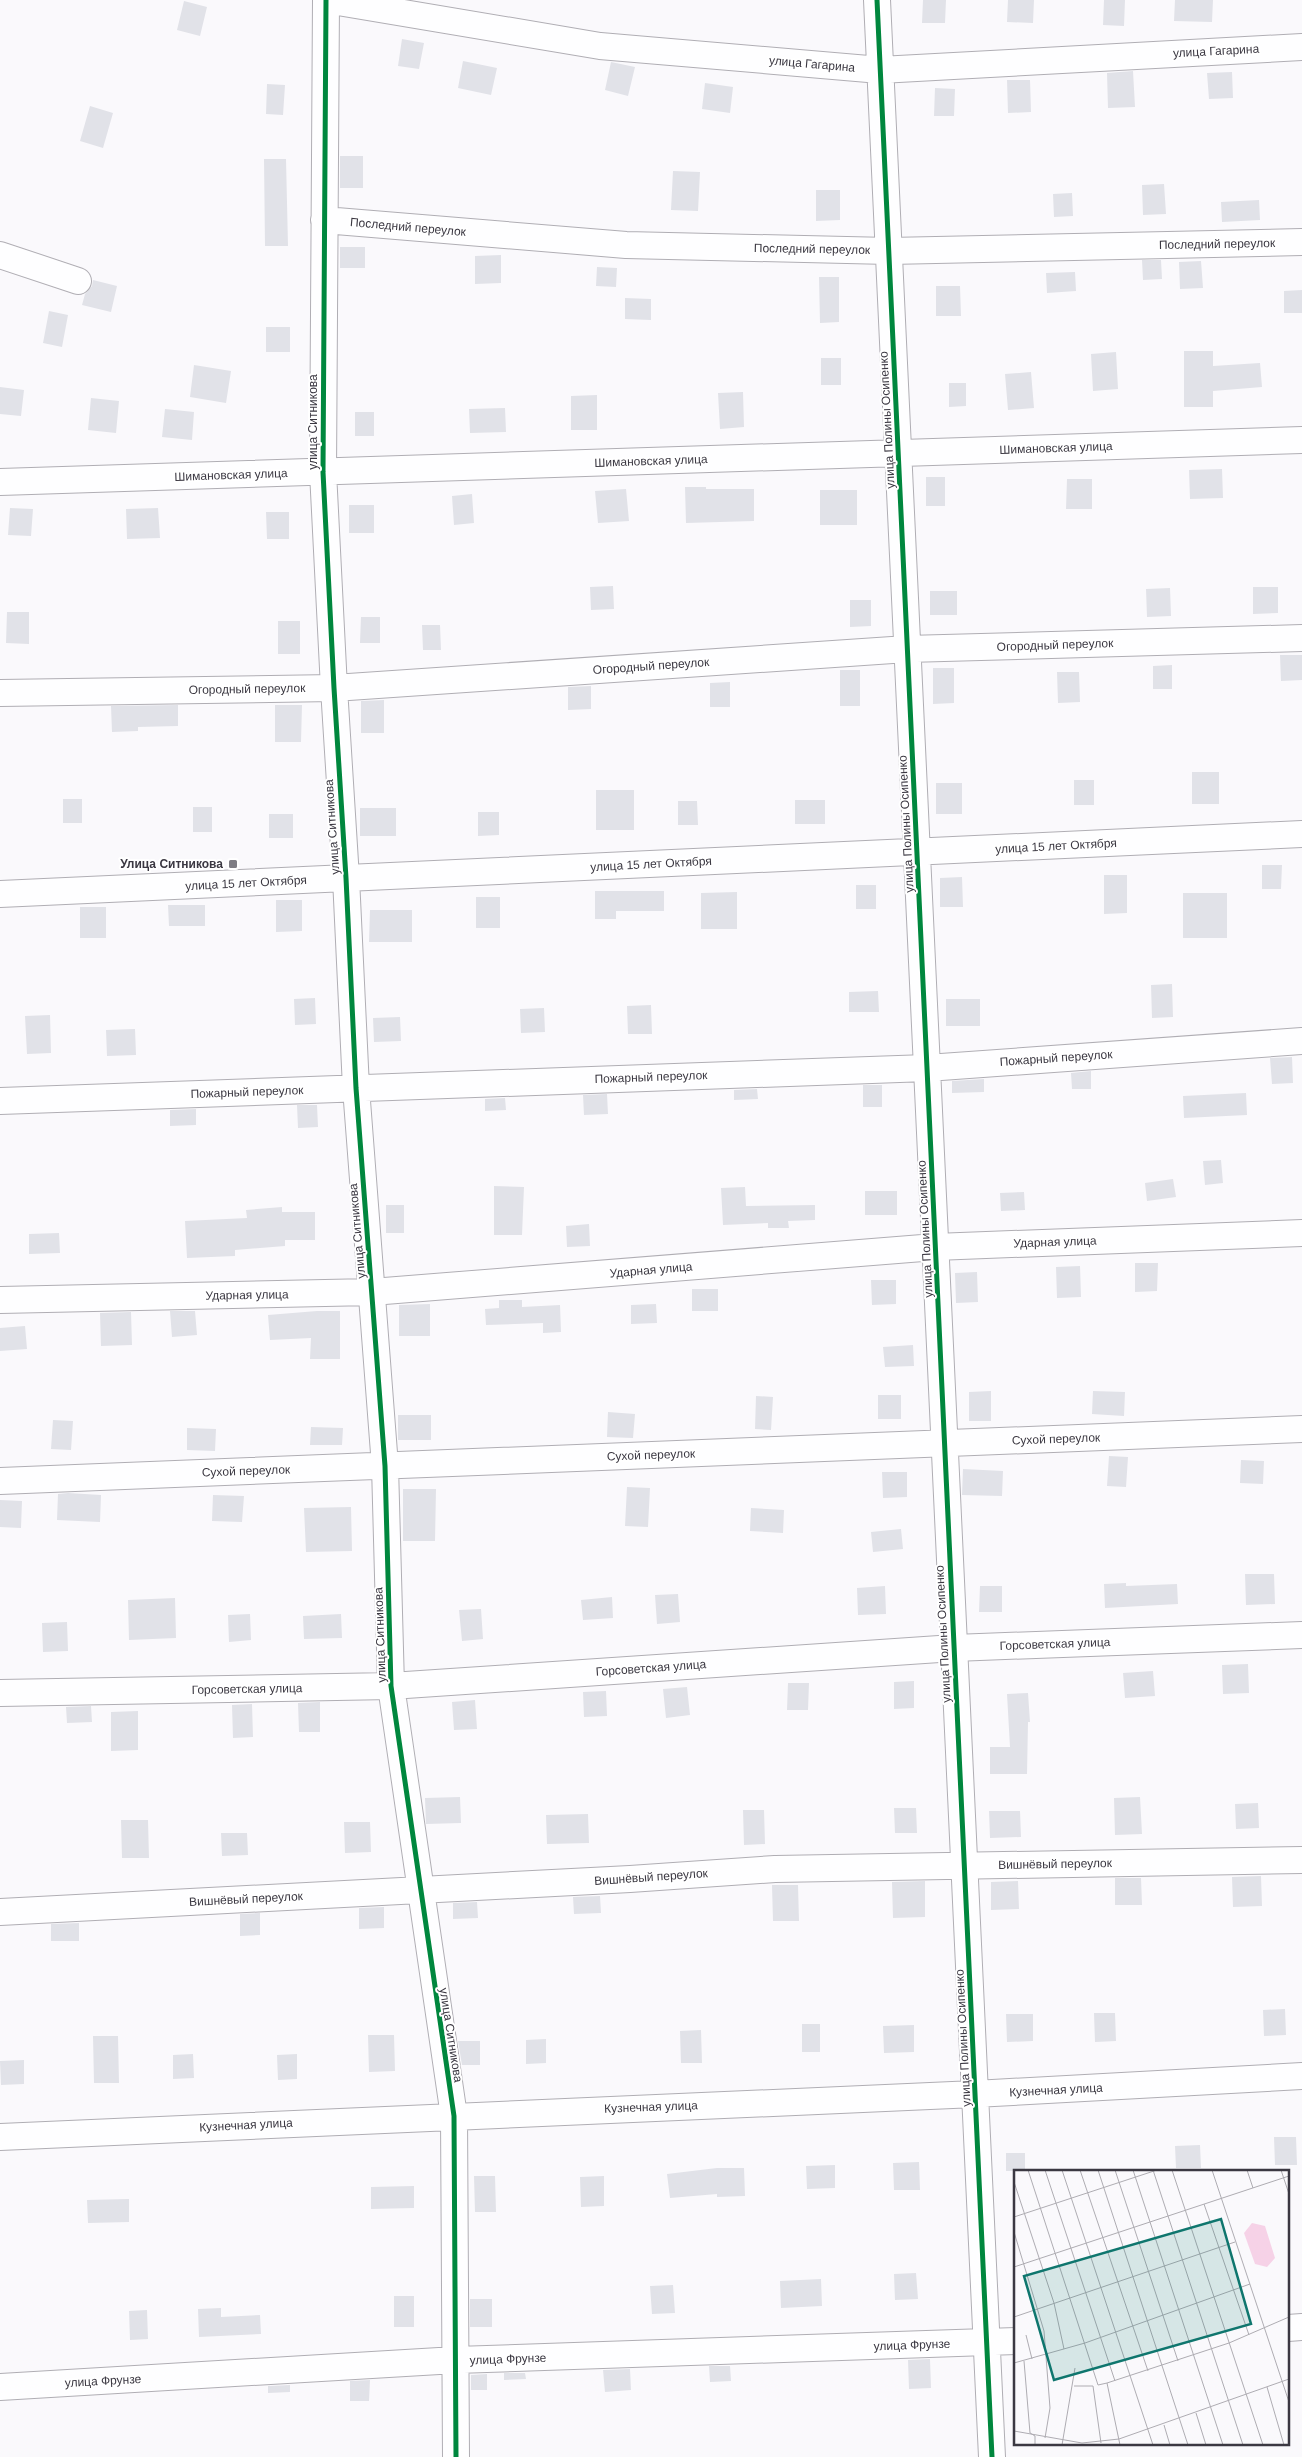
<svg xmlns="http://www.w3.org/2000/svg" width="1302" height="2457" font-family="Helvetica,sans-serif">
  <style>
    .building { fill: #e1e2e8 }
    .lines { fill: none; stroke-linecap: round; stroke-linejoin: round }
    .street-casing { stroke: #b0aeb4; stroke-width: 28 }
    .street { stroke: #fefeff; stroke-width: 26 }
    .cycleway-casing { stroke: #fff; stroke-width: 8 }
    .cycleway { stroke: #00873e; stroke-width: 5 }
    .poi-dot { fill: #7e7c83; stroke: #fff; stroke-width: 2 }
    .labels { text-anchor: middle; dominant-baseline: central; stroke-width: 4; stroke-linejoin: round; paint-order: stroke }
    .street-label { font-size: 12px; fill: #3b3842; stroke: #fff }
    .poi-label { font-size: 12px; font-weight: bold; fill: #3b3842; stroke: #fff; text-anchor: end }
    .inset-road { fill: none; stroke: #aeacb2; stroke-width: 1 }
    .view { fill: #0f766e; fill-opacity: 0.15; stroke: #0f766e; stroke-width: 2.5 }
    .inset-edge { fill: none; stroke: #3b3842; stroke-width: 2.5 }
  </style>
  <rect width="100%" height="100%" fill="#faf9fc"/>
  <path class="building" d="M923 0H946L945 23H922Z
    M1008 0H1034L1033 23 1007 22Z
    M1104 0H1125L1124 26 1103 25Z
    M1175 0H1213L1212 22 1174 21Z
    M184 1 207 7 200 36 177 30Z
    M402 39 424 43 419 69 398 66Z
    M463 61 497 68 491 95 458 88Z
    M611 62 635 67 628 96 605 90Z
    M1133 71 1135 107 1108 108 1107 73Z
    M1232 72 1233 98 1209 99 1207 73Z
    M1007 80H1030L1031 112 1008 113Z
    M705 83 733 87 730 113 702 109Z
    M267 84 285 85 283 115 266 114Z
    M935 88 955 89 954 116H934Z
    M90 106 113 113 103 148 80 141Z
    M340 156H363V188H340Z
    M264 159H286L288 246H265Z
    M673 171 700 172 698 211 671 210Z
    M1164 184 1166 214 1143 215 1142 185Z
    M816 190H840V220L816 221Z
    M1072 193 1073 216 1054 217 1053 194Z
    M1259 200 1260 220 1222 222 1221 202Z
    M340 247H365V268H340Z
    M501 255V283L475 284V256Z
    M1142 260H1161L1162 279 1143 280Z
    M1201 261 1203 288 1180 289 1179 262Z
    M597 267 617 268 616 287 596 286Z
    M1075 272 1076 291 1047 293 1046 273Z
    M819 277H839V322L820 323Z
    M93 280 117 286 111 312 82 305 85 294 92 286Z
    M936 286H960L961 316H936Z
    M1302 290V313H1284V291Z
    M625 298 651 299V320L625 319Z
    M49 311 68 315 62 347 43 343Z
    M266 327H290V352H266Z
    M1184 351H1213V366L1260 363 1262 387 1213 391V407H1184Z
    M1116 352 1118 389 1093 391 1091 354Z
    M821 358H841V385H821Z
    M194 365 231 371 226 403 190 397Z
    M1031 372 1034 408 1008 410 1005 374Z
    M949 383H966V406L949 407Z
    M0 387 24 390 21 416 0 414Z
    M743 392 744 427 720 429 718 393Z
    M597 395V430H571V396Z
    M91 398 119 401 116 433 88 430Z
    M505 408 506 432 470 433 469 409Z
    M165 409 194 412 192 440 162 437Z
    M355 412H374V436H355Z
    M1222 469 1223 498 1190 499 1189 470Z
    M926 477H945V506H926Z
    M1067 479H1092V509H1066Z
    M685 487H706V489H754V521L686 523Z
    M626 489 629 521 598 523 595 491Z
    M820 490H857V525H820Z
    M472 494 474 523 454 525 452 496Z
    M349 505H374V533H349Z
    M10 508 33 509 31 536 8 535Z
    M158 508 160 538 127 539 126 509Z
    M266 512H289V539H267Z
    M613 586 614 609 591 610 590 587Z
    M1253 587H1278V613L1253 614Z
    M1170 588 1171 616 1147 617 1146 589Z
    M930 591H957V615H930Z
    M850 600H871V626L850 627Z
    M7 612H29V644L6 643Z
    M361 617H380V643H360Z
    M278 621H300V654H278Z
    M422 625H440L441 650H423Z
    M1280 655H1302V680L1281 681Z
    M1172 665V689H1153V666Z
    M933 668H954V703L933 704Z
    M840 670H860V706H840Z
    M1057 672H1079L1080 702 1058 703Z
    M730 682V707H710V683Z
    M591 686V709L568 710V687Z
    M384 700V733H361V701Z
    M178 705V726L138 727V731L112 732 111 706Z
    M275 705H302L301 742H275Z
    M1192 772H1219V804H1192Z
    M1074 780H1094V805H1074Z
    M936 783H962V814H936Z
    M596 790H634V830H596Z
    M63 799H82V823H63Z
    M795 800H825V824H795Z
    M678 801H697L698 825H678Z
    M193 807H212V832H193Z
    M360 808H396V836H360Z
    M478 812H499V835L478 836Z
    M269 814H293V838H269Z
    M1262 865H1282L1281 889H1262Z
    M1104 875H1127V913L1104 914Z
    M962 877 963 907H940V878Z
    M856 885H876V909H856Z
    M595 891H664V911H616V919H595Z
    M737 892V929H701V893Z
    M1183 893H1227V938H1183Z
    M476 897H500V928H476Z
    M276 900H302V931L276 932Z
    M168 905H205V926H169Z
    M80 907H106V938H80Z
    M370 910H412V942H369Z
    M1172 984 1173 1017 1152 1018 1151 985Z
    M878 991 879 1012H849V992Z
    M315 998 316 1024 295 1025 294 999Z
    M946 999H980V1026H946Z
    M651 1005 652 1034H628L627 1006Z
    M544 1008 545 1032 521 1033 520 1009Z
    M50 1015 51 1053 27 1054 25 1016Z
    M400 1017 401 1041 374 1042 373 1018Z
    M135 1029 136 1055 107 1056 106 1030Z
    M1292 1057 1293 1083 1272 1084 1270 1058Z
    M1091 1071V1089H1072L1071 1073Z
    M984 1079V1092L952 1093V1081Z
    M863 1085H882V1107H863Z
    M757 1089 758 1099 734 1100V1090Z
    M1246 1093 1247 1115 1184 1118 1183 1096Z
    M607 1094 608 1114 584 1115 583 1095Z
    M505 1098 506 1110 485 1111V1099Z
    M297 1105H317L318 1127 298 1128Z
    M196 1109V1125L170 1126V1110Z
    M1221 1160 1223 1183 1205 1185 1203 1161Z
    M1173 1179 1176 1197 1147 1201 1145 1183Z
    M494 1186 524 1187 522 1235H494Z
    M745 1187 746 1206 815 1205V1220L788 1221 789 1228H768V1223L723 1225 721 1188Z
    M865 1191H897V1215H865Z
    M1024 1192 1025 1210 1001 1211 1000 1193Z
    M386 1205H404V1233H386Z
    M282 1207V1212H315V1240H285V1246L235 1250V1256L187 1258 185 1221 247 1218 246 1210Z
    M589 1224 590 1246 567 1247 566 1226Z
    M59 1233 60 1253 29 1254V1234Z
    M1135 1263H1158L1157 1291 1135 1292Z
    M1080 1266 1081 1297 1057 1298 1056 1267Z
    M977 1272 978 1302 956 1303 955 1273Z
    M871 1280H896V1304L872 1305Z
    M692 1289H718V1311H692Z
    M499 1300H522V1307L560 1305 561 1332 543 1333V1323L486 1325 485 1309 499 1308Z
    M430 1304V1336H399V1305Z
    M656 1304 657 1323 631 1324V1305Z
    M170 1311H195L197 1335 172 1337Z
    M317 1311H340V1359H310L311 1338 270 1340 268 1315Z
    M131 1312 132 1345 101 1346 100 1313Z
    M25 1326 27 1349 0 1351V1328Z
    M913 1345 914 1366 885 1367 883 1347Z
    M991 1391V1421H969V1392Z
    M1093 1391 1125 1392 1124 1416 1092 1414Z
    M878 1395H901V1419H878Z
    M756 1396 773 1397 771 1430 755 1429Z
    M608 1412 635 1414 633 1438 607 1437Z
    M398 1415H431V1440H398Z
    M53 1420 73 1421 71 1450 51 1449Z
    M311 1427 343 1428 342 1445H310Z
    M187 1428 216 1429 215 1451 187 1450Z
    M1109 1456 1128 1457 1126 1487 1107 1486Z
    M1241 1460 1264 1461 1263 1484 1240 1483Z
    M963 1469 1003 1471 1002 1496 962 1495Z
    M882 1472H907V1497L883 1498Z
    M627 1487 650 1488 648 1527 625 1526Z
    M403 1489H436L435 1541H403Z
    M68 1493 101 1495 100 1522 57 1520 58 1494Z
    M213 1495 244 1496 242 1522 212 1521Z
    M0 1500 22 1501 21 1528 0 1527Z
    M351 1507 352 1551 306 1552 304 1508Z
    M751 1508 784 1510 783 1533 750 1531Z
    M901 1529 903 1549 873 1552 871 1532Z
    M1245 1574H1274L1275 1604 1246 1605Z
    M1126 1583V1586L1177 1584 1178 1604 1105 1608 1104 1584Z
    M885 1586 886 1614 858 1615 857 1588Z
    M980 1586H1002V1612H979Z
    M678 1594 680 1622 657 1624 655 1595Z
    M612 1597 613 1618 583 1620 581 1600Z
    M175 1598 176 1638 129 1640 128 1600Z
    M481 1609 483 1639 462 1641 459 1610Z
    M250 1614 251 1640 229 1642 228 1615Z
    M341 1614 342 1638 304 1639 303 1616Z
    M67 1622 68 1651 43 1652 42 1623Z
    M1248 1664 1249 1693 1223 1694 1222 1665Z
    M1153 1671 1155 1696 1125 1698 1123 1673Z
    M914 1681V1708L894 1709V1682Z
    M788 1683H809L808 1710H787Z
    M687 1687 690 1715 666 1718 663 1689Z
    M606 1691 607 1716 584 1717 583 1692Z
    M1028 1693 1030 1722H1028L1027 1774H990V1747H1010L1007 1694Z
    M475 1700 477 1729 454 1730 452 1702Z
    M320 1702V1732H299L298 1703Z
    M252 1704 253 1737 233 1738 232 1705Z
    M91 1706 92 1722 67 1723 66 1707Z
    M138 1711V1750L111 1751V1712Z
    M460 1797 461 1823 426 1824 425 1798Z
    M1140 1797 1142 1834 1115 1835 1114 1798Z
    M1258 1803 1259 1828 1236 1829 1235 1804Z
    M894 1808H916L917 1833H895Z
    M743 1810H764L765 1844 744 1845Z
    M989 1811H1020L1021 1837 990 1838Z
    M588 1814 589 1843 547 1844 546 1815Z
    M121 1820H148L149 1858H122Z
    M344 1822H370L371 1852 345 1853Z
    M221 1833H247L248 1855 222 1856Z
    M1261 1876 1262 1906 1233 1907 1232 1877Z
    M1115 1878H1141L1142 1905H1115Z
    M925 1881V1917L893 1918 892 1882Z
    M1018 1881 1019 1909 991 1910V1882Z
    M772 1885H798L799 1921H773Z
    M600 1896 601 1913 574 1914 573 1897Z
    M477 1902 478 1918 453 1919V1903Z
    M384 1907V1928L359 1929V1908Z
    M260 1913V1935L240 1936V1914Z
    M79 1923V1941H51V1924Z
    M1285 2009 1286 2035 1264 2036 1263 2010Z
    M1094 2013H1115L1116 2041 1095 2042Z
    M1006 2014H1033V2041L1007 2042Z
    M802 2024H820V2052H802Z
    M914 2025V2052L884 2053 883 2026Z
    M701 2030 702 2063H681L680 2031Z
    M368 2035H394L395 2071 369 2072Z
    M93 2036H118L119 2083H94Z
    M546 2039V2063L526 2064V2040Z
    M458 2041H480V2065H462Z
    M193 2054 194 2078 173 2079V2055Z
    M297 2054V2079L278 2080 277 2055Z
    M24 2060V2084L1 2085 0 2061Z
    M1274 2137H1296L1297 2165H1275Z
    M1200 2145 1201 2168H1176L1175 2146Z
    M1006 2153H1025V2171H1006Z
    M919 2162 920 2190H894L893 2163Z
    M835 2165V2188L807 2189 806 2166Z
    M717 2168H744L745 2196 717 2197V2194L670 2198 667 2174Z
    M474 2176H495L496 2212H475Z
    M604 2176V2206L581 2207 580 2177Z
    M414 2186V2208L371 2209V2187Z
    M129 2199V2222L88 2223 87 2200Z
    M916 2273 918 2299 895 2300 894 2274Z
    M821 2279 822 2306 781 2308 780 2281Z
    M673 2285 675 2313 652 2314 650 2286Z
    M394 2296H414V2327H394Z
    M470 2299H492V2327H470Z
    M221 2308V2317L260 2315 261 2334 199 2337 198 2309Z
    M147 2310 148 2339 130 2340 129 2311Z
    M930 2359 931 2388 909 2389 908 2360Z
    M709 2366H730L731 2381 710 2382Z
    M630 2369 631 2390 605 2392 603 2370Z
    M504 2373H525L526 2379 504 2380Z
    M487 2374V2390H471V2375Z
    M370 2380 369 2401H350V2381Z
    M290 2385V2392L268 2393V2386Z"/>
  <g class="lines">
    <defs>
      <path id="street" d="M326 0 323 472 334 688 346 878 356 1088 385 1466 391 1686 454 2116 456 2457
        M326 0 600 46 880 70 1302 47
        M877 0 992 2457
        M324 220 626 245 889 251 1302 242
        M0 255 78 281
        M0 482 1302 440
        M0 693 334 688 907 649 1302 638
        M0 894 1302 834
        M0 1101 927 1068 1302 1041
        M0 1300 372 1292 935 1247 1302 1233
        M0 1481 1302 1429
        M0 1693 391 1686 954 1648 1302 1635
        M0 1912 630 1879 775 1869 1302 1860
        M0 2137 975 2094 1302 2076
        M1288 2328 1302 2327
        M0 2387 456 2360 1016 2341"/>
    </defs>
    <use href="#street" class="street-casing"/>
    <use href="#street" class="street"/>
    <defs>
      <path id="cycleway" d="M326 0 323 472 334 688 346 878 356 1088 385 1466 391 1686 454 2116 456 2457
        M877 0 992 2457"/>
    </defs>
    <use href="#cycleway" class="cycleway-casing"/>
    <use href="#cycleway" class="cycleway"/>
  </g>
  <rect class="poi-dot" x="228" y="859" width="10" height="10" rx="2.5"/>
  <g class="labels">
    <g class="street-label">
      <text transform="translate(1216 51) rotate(-3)">улица Гагарина</text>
      <text transform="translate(812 64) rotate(5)">улица Гагарина</text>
      <text transform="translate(408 227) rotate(5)">Последний переулок</text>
      <text transform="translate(1217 244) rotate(-1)">Последний переулок</text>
      <text transform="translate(812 249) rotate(1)">Последний переулок</text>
      <text transform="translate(887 420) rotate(-93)">улица Полины Осипенко</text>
      <text transform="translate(313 422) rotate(-90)">улица Ситникова</text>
      <text transform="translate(1056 448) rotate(-2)">Шимановская улица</text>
      <text transform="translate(651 461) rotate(-2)">Шимановская улица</text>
      <text transform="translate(231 475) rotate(-2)">Шимановская улица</text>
      <text transform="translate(1055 645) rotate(-2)">Огородный переулок</text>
      <text transform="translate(651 666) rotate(-4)">Огородный переулок</text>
      <text transform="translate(247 689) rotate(-1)">Огородный переулок</text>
      <text transform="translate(906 824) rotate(-93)">улица Полины Осипенко</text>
      <text transform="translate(332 827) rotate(-94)">улица Ситникова</text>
      <text transform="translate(1056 846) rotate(-3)">улица 15 лет Октября</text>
      <text transform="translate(651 864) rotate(-3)">улица 15 лет Октября</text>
      <text transform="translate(246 883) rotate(-3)">улица 15 лет Октября</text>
      <text transform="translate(1056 1058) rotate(-4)">Пожарный переулок</text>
      <text transform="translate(651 1077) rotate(-2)">Пожарный переулок</text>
      <text transform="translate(247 1092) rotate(-2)">Пожарный переулок</text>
      <text transform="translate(925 1229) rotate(-93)">улица Полины Осипенко</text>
      <text transform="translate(357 1231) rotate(-95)">улица Ситникова</text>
      <text transform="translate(1055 1242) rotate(-2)">Ударная улица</text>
      <text transform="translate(651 1270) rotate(-5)">Ударная улица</text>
      <text transform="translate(247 1295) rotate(-1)">Ударная улица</text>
      <text transform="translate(1056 1439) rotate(-2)">Сухой переулок</text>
      <text transform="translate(651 1455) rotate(-2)">Сухой переулок</text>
      <text transform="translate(246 1471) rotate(-2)">Сухой переулок</text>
      <text transform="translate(943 1634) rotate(-93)">улица Полины Осипенко</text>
      <text transform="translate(380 1635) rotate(-92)">улица Ситникова</text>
      <text transform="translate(1055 1644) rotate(-2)">Горсоветская улица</text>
      <text transform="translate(651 1668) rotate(-4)">Горсоветская улица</text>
      <text transform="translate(247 1689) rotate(-1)">Горсоветская улица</text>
      <text transform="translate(1055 1864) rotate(-1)">Вишнёвый переулок</text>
      <text transform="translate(651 1877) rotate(-4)">Вишнёвый переулок</text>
      <text transform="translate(246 1899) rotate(-3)">Вишнёвый переулок</text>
      <text transform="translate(451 2035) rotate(81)">улица Ситникова</text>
      <text transform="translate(963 2038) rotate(-93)">улица Полины Осипенко</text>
      <text transform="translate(1056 2090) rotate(-3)">Кузнечная улица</text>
      <text transform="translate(651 2107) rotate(-2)">Кузнечная улица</text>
      <text transform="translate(246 2125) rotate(-3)">Кузнечная улица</text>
      <text transform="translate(912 2345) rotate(-2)">улица Фрунзе</text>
      <text transform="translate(508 2359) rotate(-2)">улица Фрунзе</text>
      <text transform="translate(103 2381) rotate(-3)">улица Фрунзе</text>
    </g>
    <g class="poi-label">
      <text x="223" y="864">Улица Ситникова</text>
    </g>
  </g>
  <g transform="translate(1014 2170)">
    <rect width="275" height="275" fill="#faf9fc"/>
    <path d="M238 53 251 56 261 88 253 97 241 94 230 63Z" fill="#f6d2e7"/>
    <path class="inset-road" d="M14 0 84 215 93 213 106 275M31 0 101 211M48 0 139 275M66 0 134 201M84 0 174 275M101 0 164 191M119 0 209 275M139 0 229 275M158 0 249 275M198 0 275 232M233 0 239 18M267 0 275 24M0 12 40 133 50 179M190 34 235 165M0 47 143 0M0 62 30 161 36 238 31 268M0 97 275 6M0 147 221 72M12 165 18 189M10 191 16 263 21 266V275M0 193 71 173 236 114M93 213 215 173 275 147M60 216H79M79 216 87 273M253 217 270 275M182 243 192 275M150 255 156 275M0 261 68 273 105 269 275 209M48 275 61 198"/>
    <path class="view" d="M207 49 237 154 40 210 10 106Z"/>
    <rect width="275" height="275" class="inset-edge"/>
  </g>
</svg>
